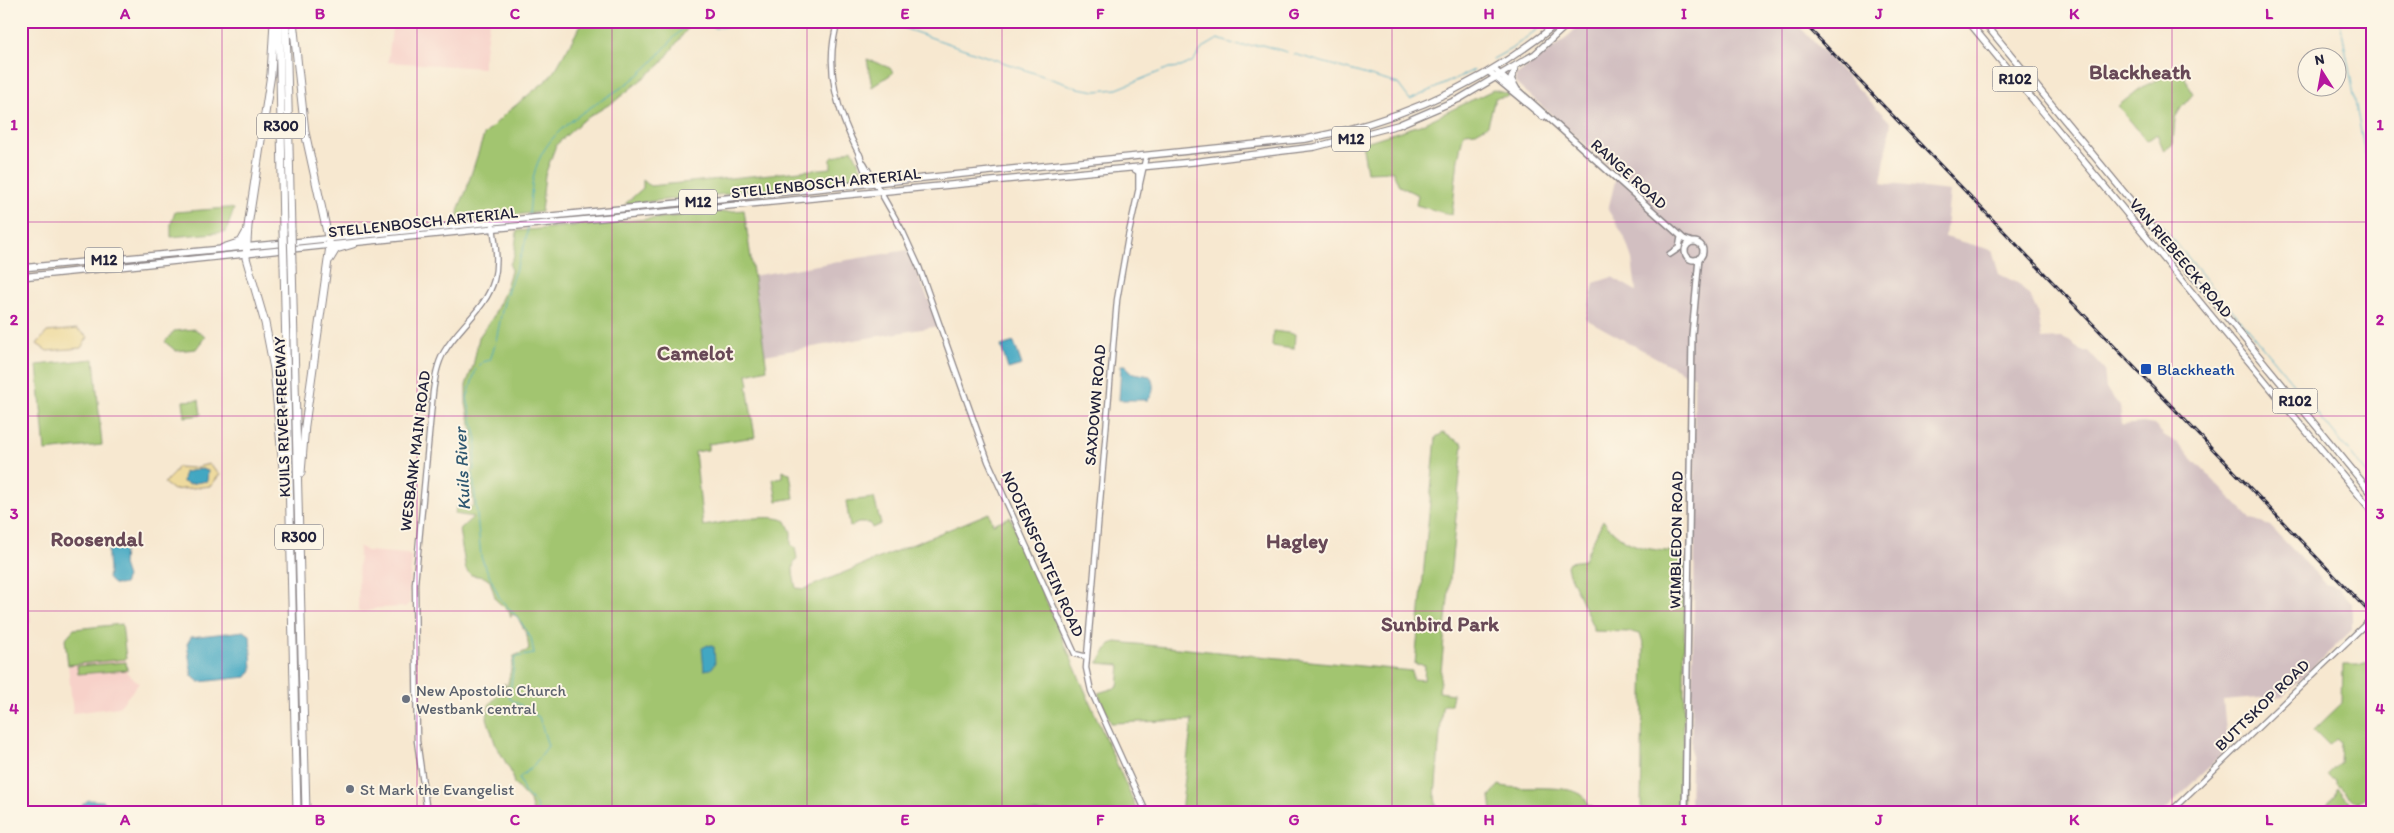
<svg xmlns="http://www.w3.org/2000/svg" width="2394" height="833" font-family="Itim,sans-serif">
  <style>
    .built { fill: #f7d1c9 }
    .industrial { fill: #d2bfc1 }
    .green { fill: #a2c56f; stroke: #627455 }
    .sand { fill: #eeda9e; stroke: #887e6c }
    .water { fill: #42a7c2; stroke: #32647e }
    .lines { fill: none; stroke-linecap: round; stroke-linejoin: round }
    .stream { stroke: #42a7c2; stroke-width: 1 }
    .tertiary-casing { stroke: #8c8586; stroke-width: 7 }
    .secondary-casing { stroke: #8c8586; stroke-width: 8 }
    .primary-casing { stroke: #8c8586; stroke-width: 8 }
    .motorway-casing { stroke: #8c8586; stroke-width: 9 }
    .tertiary { stroke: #fff; stroke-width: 4.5 }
    .secondary { stroke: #fff; stroke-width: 5 }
    .primary { stroke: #fff; stroke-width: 5.5 }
    .motorway { stroke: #fff; stroke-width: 7 }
    .rail-casing { stroke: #22223b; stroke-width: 3 }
    .rail { stroke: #fcf5e5; stroke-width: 1; stroke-dasharray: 4; stroke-linecap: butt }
    .motorway-bridge-casing { stroke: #8c8586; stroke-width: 9; stroke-linecap: butt }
    .motorway-bridge { stroke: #fff; stroke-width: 7 }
    .grid { fill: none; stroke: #b5179e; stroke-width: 1; stroke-opacity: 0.55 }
    .transit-dot { fill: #1a4fb4; stroke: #fcf5e5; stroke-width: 2 }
    .worship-dot { fill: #6b7280; stroke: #fcf5e5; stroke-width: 2 }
    .labels { text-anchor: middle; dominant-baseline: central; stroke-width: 4; stroke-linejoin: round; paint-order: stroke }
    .shield { fill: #fcf5e5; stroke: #63616e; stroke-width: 1 }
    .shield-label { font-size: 15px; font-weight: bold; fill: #22223b }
    .street-label { font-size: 16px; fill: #22223b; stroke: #fcf5e5 }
    .transit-label { font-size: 16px; fill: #164399; stroke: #fcf5e5; text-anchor: start }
    .worship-label { font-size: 16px; fill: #5b616d; stroke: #fcf5e5; text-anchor: start }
    .water-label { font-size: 18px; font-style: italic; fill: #2f5771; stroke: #fcf5e5 }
    .district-label { font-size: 21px; font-weight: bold; fill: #684957; stroke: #fcf5e5 }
    .neatline { fill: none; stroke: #b5179e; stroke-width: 2 }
    .grid-label { font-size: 16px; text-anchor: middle; font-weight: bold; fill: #b5179e }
  </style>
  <rect width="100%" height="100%" fill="#fcf5e5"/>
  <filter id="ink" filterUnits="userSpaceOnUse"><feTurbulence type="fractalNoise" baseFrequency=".02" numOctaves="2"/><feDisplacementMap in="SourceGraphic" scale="10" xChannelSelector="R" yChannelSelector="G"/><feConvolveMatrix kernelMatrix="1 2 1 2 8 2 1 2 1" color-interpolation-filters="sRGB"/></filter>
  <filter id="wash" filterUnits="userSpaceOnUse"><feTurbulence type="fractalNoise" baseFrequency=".0096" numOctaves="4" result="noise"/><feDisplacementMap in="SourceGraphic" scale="20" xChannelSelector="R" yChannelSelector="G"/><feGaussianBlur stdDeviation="1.12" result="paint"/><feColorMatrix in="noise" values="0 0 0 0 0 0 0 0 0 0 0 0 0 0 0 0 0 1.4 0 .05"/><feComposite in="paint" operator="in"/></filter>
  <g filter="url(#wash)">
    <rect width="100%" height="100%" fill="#f7e8d0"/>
    <path class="built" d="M393 21H489L483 68 388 62Z
      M21 546H23L31 623 21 624Z
      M359 546 366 551 408 554 412 559 409 583 410 603 405 607 377 608 369 611 358 612Z
      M126 659 127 673 139 683 119 707 73 713 68 665Z"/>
    <path class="industrial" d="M1585 21H1794L1891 123 1881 183 1950 191 1945 237 1992 250 1999 274 2019 284 2031 298 2037 311 2042 339 2061 338 2069 341 2081 351H2088L2104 369 2106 389 2120 406 2122 425 2143 423 2154 425 2165 436 2177 443 2252 520 2270 526 2326 584 2339 588 2352 603V630L2283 696 2223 701 2228 749 2162 812 1690 811 1695 539 1694 376 1684 373 1586 319 1594 283 1612 277 1636 291 1632 259 1624 236 1608 210 1617 173 1515 82 1516 75 1568 37Z
      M907 250 940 326 764 355 752 276Z"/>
    <path class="green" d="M583 21H693L661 64 615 101 582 121 556 145 545 175 541 212 460 221C453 210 467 195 468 184L484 135 505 114 548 79 557 67Z
      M867 59 890 68 893 73 872 87Z
      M2181 69 2193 94 2181 108 2175 118 2173 144 2164 151 2157 134 2147 141 2118 106 2142 87Z
      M1493 90 1509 94V96L1495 98 1488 125 1476 132 1465 133 1463 136 1458 159 1452 215 1416 205 1418 195 1399 186 1393 171 1367 172 1362 143 1420 125Z
      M852 149 864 174 863 178 858 181 625 204 643 188V180L650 186 831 168V159L834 156 835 157Z
      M228 208 234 209 226 232 171 237V224L175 212Z
      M744 210 767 369 747 374 749 385 747 386 755 437 708 444V450L695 452 703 526C723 523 770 512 786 521L791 532V544L795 548 797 558C790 566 794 578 796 588L804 589 989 513 993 524 1010 517C1053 615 1094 714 1138 812H533L530 801 514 784 511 772 495 743 487 718 489 705 504 688V683L507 687 514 656 529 650 527 635 517 616 511 614V617L509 611 496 600 490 581 484 577 471 575 466 570 459 530 473 517 455 514 456 507 470 508 474 505 471 484 473 435 466 404V385L473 366 479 337 493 317 504 293 511 271 510 264 514 256 517 231Z
      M195 329 205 337 196 349 176 351 165 342 174 331Z
      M1273 331 1295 334 1294 349 1272 346Z
      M94 359 102 445 45 451 37 365Z
      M199 400 201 415 185 417 183 401Z
      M1443 433 1463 444 1439 692 1453 694 1451 705H1444L1442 708 1435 797 1437 810 1451 812H1287L1280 803 1272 812H1181L1192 720 1111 723 1098 693 1118 687 1120 665 1098 663 1110 644 1116 642 1412 671V679L1424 680 1425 665 1415 664 1436 437Z
      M783 470 790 474 794 498 777 501 773 479 783 477Z
      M874 498 881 524 872 528 870 523H858L850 527 846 501Z
      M1603 520C1624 548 1645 549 1678 552L1685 562 1683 812H1652L1641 807 1644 647 1640 634 1631 632 1593 631V627L1569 574 1567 566 1569 562 1584 560Z
      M122 624 126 659 68 665 65 639 74 629Z
      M2373 661V789L2359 801 2355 802 2336 784V780L2331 778 2328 774 2340 763 2341 742 2336 738 2329 745 2314 730 2342 703 2343 665H2358Z
      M126 662 127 670 78 674 77 666Z
      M1499 785C1518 793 1587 778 1588 806H1592L1593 812H1492L1490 796Z
      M2337 788 2352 806 2350 812H2329L2324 806 2336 795Z"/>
    <path class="sand" d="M77 329 88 337 81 348 47 351 37 344 47 332Z
      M209 464 220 474 211 486 173 490 164 483 174 473 177 467 193 468Z"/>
    <path class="water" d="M1014 342 1022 365 1008 369 1001 346Z
      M1121 365H1126L1129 372 1150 376C1155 384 1154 394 1148 400H1119Z
      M202 469 208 471 207 481 189 484 183 482 184 472Z
      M110 543 121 544 124 548 123 565 127 577 124 584C116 586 113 585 108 578 111 566 105 555 110 543Z
      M244 631 250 635 252 670 247 677 199 682 192 676 187 644 191 637Z
      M708 645 714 647 715 664 711 669 704 670 702 648Z
      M88 800 104 801 106 804 107 812H80L81 806Z"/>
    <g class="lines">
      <path class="stream" d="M701 21 715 28 765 21
        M883 21 1078 88 1096 91 1117 89 1169 68 1181 67 1192 62 1203 48 1218 39 1240 46 1262 45 1287 52
        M2340 21 2373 196
        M1294 54 1398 84 1410 100 1474 70
        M1493 59 1511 49 1548 21
        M529 215C531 198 531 179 538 162 555 120 604 103 637 76 657 60 671 38 691 21
        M2154 216 2218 294
        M528 226C526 250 514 270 507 293 499 315 499 338 490 360L483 362 476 369 467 398 477 440 473 475 481 557 500 599 519 619 531 638 534 654 515 657 509 698 539 717 548 746 533 766 519 778 524 792 536 804 538 812
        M2229 306 2373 481"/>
    </g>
  </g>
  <g filter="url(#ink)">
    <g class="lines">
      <defs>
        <path id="tertiary" d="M838 21C823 68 838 114 860 156
          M1146 156 1128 237 1117 300 1086 668 1091 691 1146 812
          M864 163 903 232 919 267 988 461 1075 654 1087 657
          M427 812 417 741 415 584 433 392C435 378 437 364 444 352 459 326 486 309 494 280 499 262 495 243 493 226
          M2170 812 2373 617"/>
        <path id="secondary" d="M1494 69 1684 239 1692 242
          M1489 72 1543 117
          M1685 251a9 9 0 1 1 18 0a9 9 0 1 1-18 0Z
          M1670 254 1679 248 1681 237
          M1685 812 1692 335 1699 258"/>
        <path id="primary" d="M1968 21 2373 512
          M1983 21 2373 495
          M1515 70 1511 79 1516 88
          M1133 168 1139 172V187
          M859 184 864 180 867 176 859 154
          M21 268 276 244 1306 139C1400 121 1486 83 1560 21
          M21 277 486 229 1193 162 1315 147 1398 125 1459 99 1535 54 1571 21"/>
        <path id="motorway" d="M274 21 271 74 248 226 246 258 265 323 274 369 284 480
          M279 21 283 231
          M286 21 291 230
          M293 21 305 132 330 246 305 425 301 473
          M223 248 241 242 246 233
          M330 259 336 249 353 244
          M292 263 306 812
          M284 265 297 812"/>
      </defs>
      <use href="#tertiary" class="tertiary-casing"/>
      <use href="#secondary" class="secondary-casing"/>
      <use href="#primary" class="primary-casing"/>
      <use href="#motorway" class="motorway-casing"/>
      <use href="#tertiary" class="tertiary"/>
      <use href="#secondary" class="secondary"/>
      <use href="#primary" class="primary"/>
      <use href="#motorway" class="motorway"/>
      <defs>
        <path id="rail" d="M1802 21 2373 616"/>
      </defs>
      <use href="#rail" class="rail-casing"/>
      <use href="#rail" class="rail"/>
      <defs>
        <path id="motorway-bridge" d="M291 230 292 263
          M283 231 284 265"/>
      </defs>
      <use href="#motorway-bridge" class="motorway-bridge-casing"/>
      <use href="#motorway-bridge" class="motorway-bridge"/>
    </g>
  </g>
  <path class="grid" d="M222 21V812M417 21V812M612 21V812M807 21V812M1002 21V812M1197 21V812M1392 21V812M1587 21V812M1782 21V812M1977 21V812M2172 21V812M21 222H2373M21 416H2373M21 611H2373"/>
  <rect class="transit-dot" x="2140" y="363" width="12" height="12" rx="2.5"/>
  <g class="worship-dot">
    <circle cx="406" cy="699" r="5"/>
    <circle cx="350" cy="789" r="5"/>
  </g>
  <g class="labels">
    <g class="shield">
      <rect x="1992.5" y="66.5" width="45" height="25" rx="4"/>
      <rect x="257" y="113.5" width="48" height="25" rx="4"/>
      <rect x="1332" y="126.5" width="38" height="25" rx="4"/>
      <rect x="679" y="189.5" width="38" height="25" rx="4"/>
      <rect x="85" y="247.5" width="38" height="25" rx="4"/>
      <rect x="2272.5" y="388.5" width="45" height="25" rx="4"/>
      <rect x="275" y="524.5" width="48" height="25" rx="4"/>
    </g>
    <g class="shield-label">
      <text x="2015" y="79">R102</text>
      <text x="281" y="126">R300</text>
      <text x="1351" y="139">M12</text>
      <text x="698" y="202">M12</text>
      <text x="104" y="260">M12</text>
      <text x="2295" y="401">R102</text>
      <text x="299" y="537">R300</text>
    </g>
    <g class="street-label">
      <text transform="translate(1629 174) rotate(42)">RANGE ROAD</text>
      <text transform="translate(826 183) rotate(-6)">STELLENBOSCH ARTERIAL</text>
      <text transform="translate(423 222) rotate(-6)">STELLENBOSCH ARTERIAL</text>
      <text transform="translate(2181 258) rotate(50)">VAN RIEBEECK ROAD</text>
      <text transform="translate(1095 405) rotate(-85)">SAXDOWN ROAD</text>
      <text transform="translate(282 417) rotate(-92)">KUILS RIVER FREEWAY</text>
      <text transform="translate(415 451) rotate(-83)">WESBANK MAIN ROAD</text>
      <text transform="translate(1676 540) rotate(-89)">WIMBLEDON ROAD</text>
      <text transform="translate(1043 554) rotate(66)">NOOIENSFONTEIN ROAD</text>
      <text transform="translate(2262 705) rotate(-44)">BUTTSKOP ROAD</text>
    </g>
    <g class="transit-label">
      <text x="2157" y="369">Blackheath</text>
    </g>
    <g class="worship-label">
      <text x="416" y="690">New Apostolic Church<tspan x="416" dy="18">Westbank central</tspan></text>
      <text x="360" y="789">St Mark the Evangelist</text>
    </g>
    <g class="water-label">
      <text transform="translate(462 469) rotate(-93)">Kuils River</text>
    </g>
    <g class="district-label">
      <text x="2140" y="71">Blackheath</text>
      <text x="695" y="352">Camelot</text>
      <text x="97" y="538">Roosendal</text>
      <text x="1297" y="540">Hagley</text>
      <text x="1440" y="623">Sunbird Park</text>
    </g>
  </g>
  <rect width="2394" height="833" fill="none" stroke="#fcf5e5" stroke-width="55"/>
  <g transform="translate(2322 72) rotate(349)"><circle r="24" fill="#fcf5e5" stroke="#a5a1a1"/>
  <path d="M0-4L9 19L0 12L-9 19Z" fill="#b5179e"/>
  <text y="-8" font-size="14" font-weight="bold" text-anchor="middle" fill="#22223b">N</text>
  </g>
  <rect x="28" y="28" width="2338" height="778" class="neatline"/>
  <g class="grid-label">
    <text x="125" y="19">A</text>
    <text x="320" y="19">B</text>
    <text x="515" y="19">C</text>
    <text x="710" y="19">D</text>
    <text x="905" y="19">E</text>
    <text x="1100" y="19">F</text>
    <text x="1294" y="19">G</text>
    <text x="1489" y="19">H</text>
    <text x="1684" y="19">I</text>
    <text x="1879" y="19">J</text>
    <text x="2074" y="19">K</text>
    <text x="2269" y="19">L</text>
    <text x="14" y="130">1</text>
    <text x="2380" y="130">1</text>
    <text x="14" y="325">2</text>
    <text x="2380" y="325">2</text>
    <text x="14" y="519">3</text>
    <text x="2380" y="519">3</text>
    <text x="14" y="714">4</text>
    <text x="2380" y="714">4</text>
    <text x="125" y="825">A</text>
    <text x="320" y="825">B</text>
    <text x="515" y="825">C</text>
    <text x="710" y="825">D</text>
    <text x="905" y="825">E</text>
    <text x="1100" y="825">F</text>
    <text x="1294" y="825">G</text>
    <text x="1489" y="825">H</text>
    <text x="1684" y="825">I</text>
    <text x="1879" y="825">J</text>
    <text x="2074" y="825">K</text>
    <text x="2269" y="825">L</text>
  </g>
</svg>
